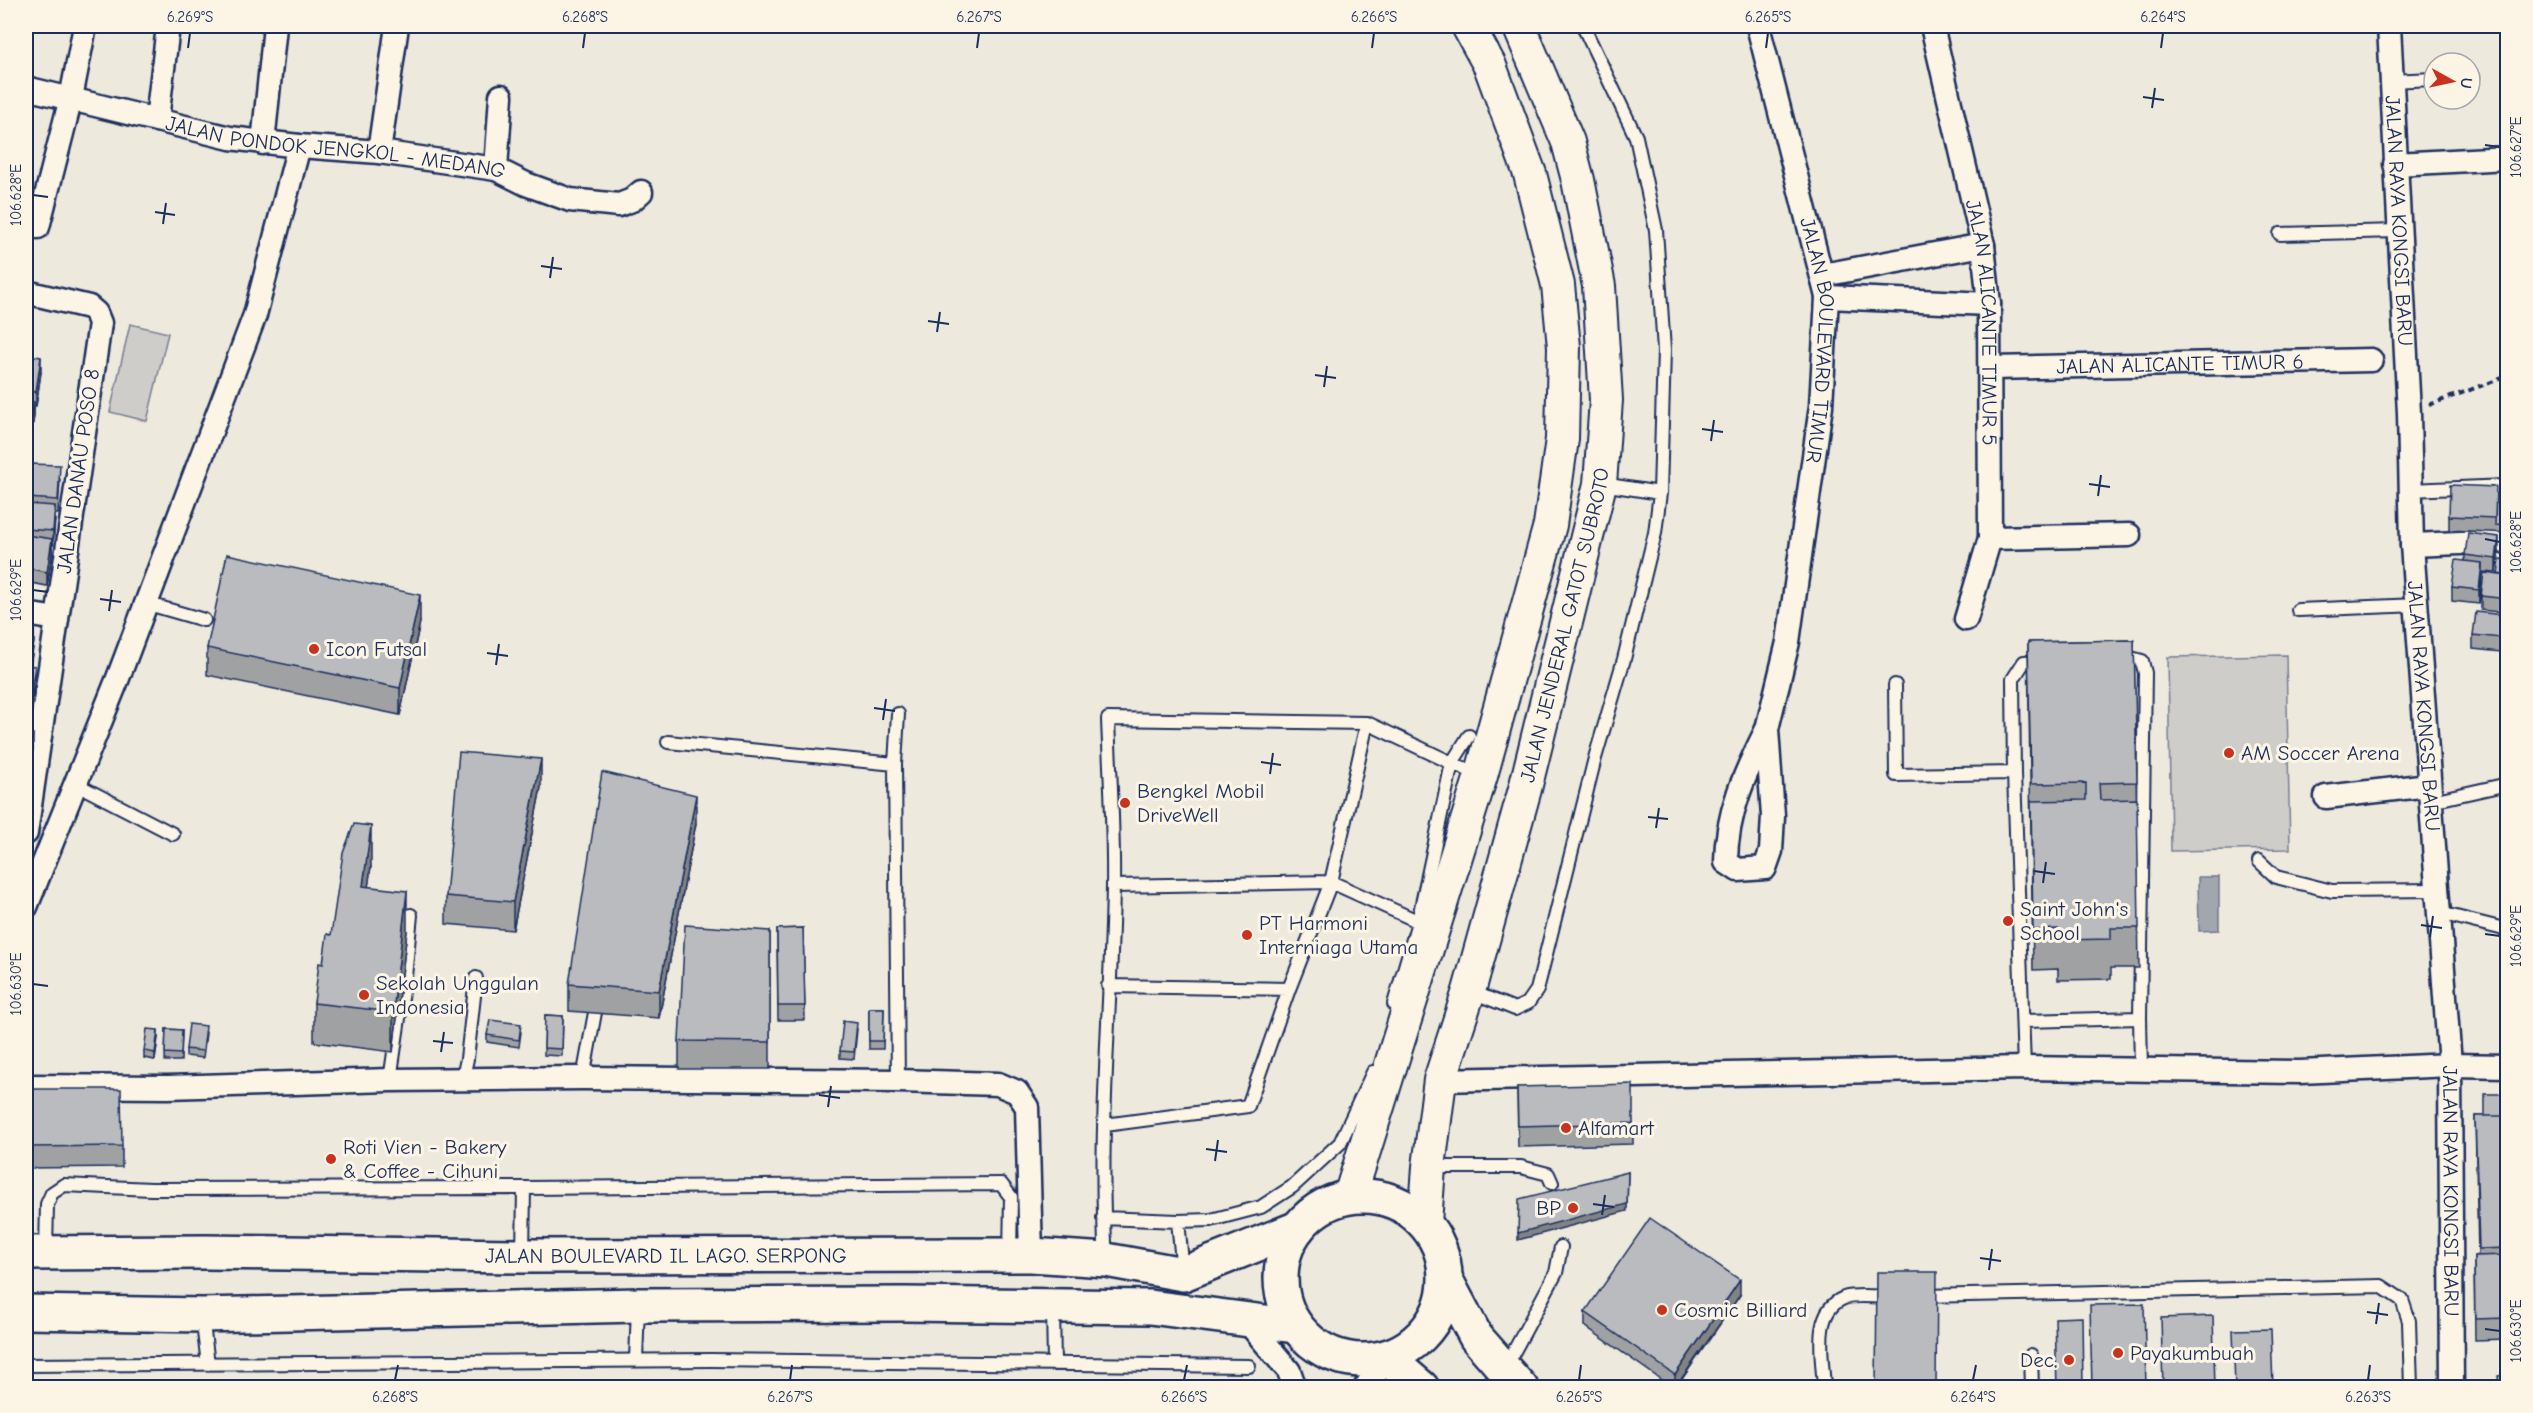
<svg xmlns="http://www.w3.org/2000/svg" width="2533" height="1413" font-family="'Comic Neue',sans-serif">
  <style>
    .green { fill: #cfcdca; stroke: #757e94; stroke-width: 1.5 }
    .water { fill: #a2a7af; stroke: #6c778f; stroke-width: 1.5 }
    .lines { fill: none; stroke-linecap: round; stroke-linejoin: round }
    .lane-casing { stroke: #1b2f5e; stroke-width: 16 }
    .street-casing { stroke: #1b2f5e; stroke-width: 27 }
    .secondary-casing { stroke: #1b2f5e; stroke-width: 36 }
    .primary-casing { stroke: #1b2f5e; stroke-width: 38 }
    .path { stroke: #1b2f5e; stroke-width: 4; stroke-dasharray: 6 4.5; stroke-linecap: butt }
    .lane { stroke: #fcf5e5; stroke-width: 12 }
    .street { stroke: #fcf5e5; stroke-width: 22 }
    .secondary { stroke: #fcf5e5; stroke-width: 32 }
    .primary { stroke: #fcf5e5; stroke-width: 33 }
    .wall { fill: #a0a1a3; stroke: #1b2f5e; stroke-width: 1.5 }
    .shaded-wall { fill: #828385; stroke: #1b2f5e; stroke-width: 1.5 }
    .building { fill: #babbbe; stroke: #1b2f5e; stroke-width: 1.5 }
    .ticks { fill: none; stroke: #1b2f5e; stroke-width: 2 }
    .poi-dot { fill: #c8321e; stroke: #fcf5e5; stroke-width: 2 }
    .labels { text-anchor: middle; dominant-baseline: central; stroke-width: 6; stroke-linejoin: round; paint-order: stroke }
    .street-label { font-size: 21px; fill: #1b2f5e; stroke: #fcf5e5 }
    .poi-label { font-size: 21px; fill: #1b2f5e; stroke: #fcf5e5; text-anchor: start }
    .neatline { fill: none; stroke: #1b2f5e; stroke-width: 2 }
    .ticks-label { font-size: 15px; text-anchor: middle; fill: #1b2f5e }
  </style>
  <rect width="100%" height="100%" fill="#eee9dd"/>
  <filter id="ink" filterUnits="userSpaceOnUse"><feTurbulence type="fractalNoise" baseFrequency=".0167" numOctaves="2"/><feDisplacementMap in="SourceGraphic" scale="12" xChannelSelector="R" yChannelSelector="G"/><feConvolveMatrix kernelMatrix="1 2 1 2 8 2 1 2 1" color-interpolation-filters="sRGB"/></filter>
  <g filter="url(#ink)">
    <path class="green" d="M2212 26H2357L2212 30Z
      M130 324 168 333 147 421 110 412Z
      M2286 655 2290 849 2171 851 2168 657Z"/>
    <path class="water" d="M2198 877H2219V930L2199 931Z"/>
    <g class="lines">
      <defs>
        <path id="lane" d="M2470 77H2473
          M2390 81 2434 79
          M2280 234 2399 231
          M1602 484 1660 493
          M2409 490 2508 486
          M145 603 204 620
          M2298 610 2418 605
          M2120 655 2142 661 2145 673 2140 1018
          M1895 685 1896 775 2014 773
          M898 714 895 764 898 1081
          M668 742 895 764
          M76 784 173 834
          M2432 801 2508 784
          M2259 861 2276 877 2332 891 2437 890
          M1113 886 1331 882 1424 924
          M2440 913 2508 930
          M1108 986 1289 989 1331 882 1367 723
          M1470 991 1515 1009 1528 1003 1537 990 1595 758 1624 659 1655 533 1660 493 1664 350 1656 230 1636 137 1583 26
          M1394 1004 1418 922 1452 763 1480 775
          M2024 1021 2140 1018 2141 1068
          M2024 1068 2014 773 2013 679 2024 662 2043 661
          M583 1078 596 1007
          M390 1080 405 977 411 915
          M462 1081 467 1059 476 978
          M1105 1125 1248 1106 1289 989
          M1431 1167H1521L1548 1174 1552 1183
          M524 1188 1001 1184 1011 1197 1010 1254
          M1103 1218 1178 1221
          M46 1251 47 1204 52 1193 64 1185 151 1189 524 1188 523 1255
          M1106 1260C1098 1136 1111 1011 1113 887 1114 831 1110 775 1108 719L1367 723 1452 763 1469 736
          M1183 1272 1178 1221 1211 1220 1261 1207 1292 1187 1340 1143 1373 1072
          M1921 1296 2381 1286 2402 1300 2409 1321 2411 1388
          M1053 1307 1054 1364
          M202 1316 208 1364
          M2031 1355 2032 1388
          M636 1360 638 1307
          M26 1365 711 1360 1249 1366
          M1506 1366 1556 1273 1561 1247
          M1824 1388C1823 1360 1811 1311 1844 1298 1855 1294 1879 1297 1891 1297"/>
        <g id="street">
          <path id="s1" d="M1758 26 1827 297 1821 406 1788 642 1767 729 1773 816 1771 851 1765 868 1738 870 1726 862C1726 813 1746 771 1767 729"/>
          <path id="s2" d="M1932 26 1983 245 1989 304 1990 538 1966 619"/>
          <path id="s3" d="M2389 26 2409 413 2412 545 2450 1065 2452 1388"/>
          <path id="s4" d="M26 88 230 138 299 146 379 152 496 169 526 184 570 200 619 205 632 200 641 192"/>
          <path d="M157 120 168 26"/>
          <path d="M263 143 275 26"/>
          <path d="M379 152 397 26"/>
          <path d="M2395 164 2508 158"/>
          <path d="M496 169 501 96"/>
          <path d="M38 227 71 98 85 26"/>
          <path d="M1823 275 1983 245"/>
          <path d="M26 292 89 307 96 313 100 323 26 833"/>
          <path d="M1827 297 1989 304"/>
          <path id="s5" d="M1990 368 2371 360"/>
          <path d="M1990 538 2129 535"/>
          <path d="M2412 545 2508 541"/>
          <path d="M26 614 57 619"/>
          <path d="M2326 797 2429 785"/>
          <path d="M26 907 118 678 255 315 299 146"/>
          <path d="M1440 1080 2024 1068 2300 1072 2450 1065 2508 1066"/>
          <path d="M26 1086 168 1087 390 1080 583 1078 898 1081 998 1084 1017 1092 1027 1107 1031 1255"/>
          <path d="M1245 1319 1289 1371 1295 1388"/>
          <path d="M1365 1388 1387 1358"/>
        </g>
        <g id="secondary">
          <path d="M1350 1196 1481 776 1550 525 1562 439 1564 347 1558 285 1530 174 1490 66 1468 26"/>
          <path id="s6" d="M1425 1223 1429 1167 1440 1080 1469 991 1525 789 1600 484 1606 400 1599 286 1578 180 1568 142 1519 26"/>
        </g>
        <g id="primary">
          <circle cx="1363" cy="1278" r="82"/>
          <path id="s7" d="M26 1253 205 1252 523 1256 1031 1255 1106 1260 1183 1274 1298 1228"/>
          <path d="M1446 1280 1476 1337 1521 1388"/>
          <path d="M26 1312 202 1315 638 1305 905 1304 1150 1307 1295 1326"/>
          <path d="M1387 1358 1422 1388"/>
        </g>
      </defs>
      <use href="#lane" class="lane-casing"/>
      <use href="#street" class="street-casing"/>
      <use href="#secondary" class="secondary-casing"/>
      <use href="#primary" class="primary-casing"/>
      <path class="path" d="M2429 405 2508 376"/>
      <use href="#lane" class="lane"/>
      <use href="#street" class="street"/>
      <use href="#secondary" class="secondary"/>
      <use href="#primary" class="primary"/>
    </g>
    <path class="wall" d="M26 355 41 372 36 406H34V416L29 447H28L26 469Z
      M29 464 60 479 58 514H55L53 545H52V554L47 586 26 582V524Z
      M2496 494 2508 495V533L2449 530V516Z
      M2499 551 2496 573 2482 572 2479 604 2452 601V587L2465 561V555Z
      M2508 560V613L2481 610V596Z
      M420 622 400 715 207 675V648Z
      M26 625 34 641 30 665 35 680 32 698 26 697V712Z
      M2503 629 2501 652 2473 649V635Z
      M2134 640 2139 968H2111V979L2058 980V969L2033 970 2028 642Z
      M2508 651V677H2503V670Z
      M26 733 33 748 30 768H26Z
      M541 787 513 930 446 924V896Z
      M696 823 659 1018 569 1011V984Z
      M371 866 368 887 407 931 393 1052 314 1042V1003L331 935Z
      M803 928 805 1020H778L777 929Z
      M770 931V1069H679V1041Z
      M869 1008H884L883 1049H869Z
      M545 1015 563 1016 562 1056 544 1055Z
      M166 1029 182 1030 181 1061H165Z
      M857 1030 854 1059 840 1058V1051Z
      M521 1032 519 1047 487 1042V1035Z
      M206 1033 203 1058 186 1056V1049Z
      M158 1037 155 1060 144 1058V1051Z
      M1517 1087 1633 1123V1144L1518 1147Z
      M26 1089 122 1146V1167L26 1168Z
      M2508 1094V1339L2475 1340 2474 1256 2478 1255 2475 1116H2485Z
      M1740 1295 1676 1388H1673L1585 1326V1312Z"/>
    <path class="shaded-wall" d="M41 357V372L36 406V392Z
      M34 402V416L29 447V433Z
      M28 438V452L26 469V455Z
      M55 506V520L53 545V531Z
      M2499 537V551L2496 573V559Z
      M52 539V554L47 586V572Z
      M2482 563V577L2479 604V590Z
      M420 595V622L400 715V688Z
      M2503 615V629L2501 652V638Z
      M34 626V641L30 668V654Z
      M35 666V680L32 698V684Z
      M33 734V748L30 768V754Z
      M541 759V787L513 930V902Z
      M696 795V823L659 1018V991Z
      M371 826V866L363 926V886Z
      M407 891V931L393 1052V1012Z
      M158 1030V1037L155 1060V1053Z
      M1628 1172 1627 1211 1518 1240V1233Z
      M1740 1280V1295L1675 1388V1375Z"/>
    <path class="building" d="M26 355 41 357 36 392 26 391Z
      M26 400 34 402 29 433H26Z
      M26 438H28L26 455Z
      M29 464 60 465 58 500 27 498Z
      M2450 485 2496 487 2495 518 2449 516Z
      M2496 494 2508 495V526L2495 525Z
      M27 504 55 506 53 531 26 529Z
      M2468 533 2499 537 2496 559 2465 555Z
      M26 535 52 539 47 572 26 568Z
      M227 554 420 595 400 688 207 648Z
      M2500 559 2508 560V576L2498 574Z
      M2456 560 2482 563 2479 590 2452 587Z
      M2484 573 2508 576V599L2481 596Z
      M2476 612 2503 615 2501 638 2473 635Z
      M26 625 34 626 30 654 26 653Z
      M2134 640 2137 782 2099 783 2100 800 2137 799 2139 928H2111V939L2058 940V929L2033 930 2031 801 2086 800V783L2031 784 2028 642Z
      M2506 651H2508V670H2503Z
      M26 665 35 666 32 684 26 683Z
      M26 733 33 734 30 754H26Z
      M459 752 541 759 513 902 446 896Z
      M602 772 696 795 659 991 569 984Z
      M354 824 371 826 363 886 407 891 393 1012 314 1003 319 963 323 964 327 934 331 935 343 853Z
      M685 925 770 931V1042L679 1041Z
      M803 928 805 1006H778L777 929Z
      M869 1008H884L883 1041H869Z
      M545 1015 563 1016 562 1049 544 1048Z
      M490 1020 521 1024 519 1040 487 1035Z
      M843 1021 857 1023 854 1052 840 1051Z
      M189 1024 206 1026 203 1051 186 1049Z
      M147 1029 158 1030 155 1053 144 1051Z
      M166 1029 182 1030 181 1054 165 1053Z
      M1633 1084V1123L1518 1126 1517 1087Z
      M26 1089H121L122 1146 26 1147Z
      M2485 1094H2508V1116H2485Z
      M2475 1116H2508V1248L2479 1249Z
      M1628 1172 1627 1204 1518 1233 1519 1199Z
      M1650 1218 1740 1280 1675 1375 1585 1312Z
      M2508 1255V1318L2475 1319 2474 1256Z
      M1877 1272H1937L1936 1388H1876Z
      M2144 1304 2146 1388H2092L2090 1305Z
      M2213 1316 2215 1388H2163L2161 1318Z
      M2082 1317 2083 1388H2057L2055 1318Z
      M2271 1329 2273 1388H2235L2233 1330Z
      M2508 1375V1387L2499 1388 2498 1376Z"/>
  </g>
  <path class="ticks" d="M188 48 190 33M583 48 585 33M977 48 979 33M1372 48 1374 33M1766 48 1768 33M2161 48 2163 33M2143 97 2164 100M2152 108 2155 88M2485 145 2500 147M33 195 48 197M155 212 175 215M163 224 166 203M541 266 562 269M550 278 553 257M928 321 949 324M937 332 940 312M1315 375 1336 378M1324 387 1327 366M1702 429 1723 432M1711 441 1714 420M2089 484 2110 487M2098 496 2101 475M2485 539 2500 542M33 590 48 592M100 599 121 602M109 611 112 590M487 653 508 656M496 665 499 644M874 708 895 711M883 720 886 699M1261 762 1281 765M1270 774 1273 753M1648 817 1668 819M1656 828 1659 808M2034 871 2055 874M2043 883 2046 862M2421 925 2442 928M2485 934 2500 936M2430 937 2433 916M33 984 48 986M433 1041 453 1043M441 1052 444 1032M819 1095 840 1098M828 1107 831 1086M1206 1149 1227 1152M1215 1161 1218 1140M1593 1204 1614 1207M1602 1215 1605 1195M1980 1258 2001 1261M1989 1270 1992 1249M2367 1312 2388 1315M2376 1324 2379 1303M2485 1329 2500 1331M395 1380 398 1365M790 1380 792 1365M1184 1380 1187 1365M1579 1380 1581 1365M1973 1380 1976 1365M2368 1380 2370 1365"/>
  <g class="poi-dot">
    <circle cx="314" cy="649" r="6"/>
    <circle cx="2229" cy="753" r="6"/>
    <circle cx="1125" cy="803" r="6"/>
    <circle cx="2008" cy="921" r="6"/>
    <circle cx="1247" cy="935" r="6"/>
    <circle cx="364" cy="995" r="6"/>
    <circle cx="1566" cy="1128" r="6"/>
    <circle cx="331" cy="1159" r="6"/>
    <circle cx="1573" cy="1208" r="6"/>
    <circle cx="1662" cy="1310" r="6"/>
    <circle cx="2118" cy="1353" r="6"/>
    <circle cx="2069" cy="1360" r="6"/>
  </g>
  <g class="labels">
    <g class="street-label">
      <text stroke="none"><textPath href="#s4" startOffset="316">JALAN PONDOK JENGKOL - MEDANG</textPath></text>
      <text stroke="none"><textPath href="#s3" startOffset="195">JALAN RAYA KONGSI BARU</textPath></text>
      <text stroke="none"><textPath href="#s2" startOffset="302">JALAN ALICANTE TIMUR 5</textPath></text>
      <text stroke="none"><textPath href="#s1" startOffset="322">JALAN BOULEVARD TIMUR</textPath></text>
      <text stroke="none"><textPath href="#s5" startOffset="190">JALAN ALICANTE TIMUR 6</textPath></text>
      <text transform="translate(78 471) rotate(-82)">JALAN DANAU POSO 8</text>
      <text stroke="none"><textPath href="#s6" startOffset="616">JALAN JENDERAL GATOT SUBROTO</textPath></text>
      <text stroke="none"><textPath href="#s3" startOffset="681">JALAN RAYA KONGSI BARU</textPath></text>
      <text stroke="none"><textPath href="#s3" startOffset="1167">JALAN RAYA KONGSI BARU</textPath></text>
      <text stroke="none"><textPath href="#s7" startOffset="640">JALAN BOULEVARD IL LAGO. SERPONG</textPath></text>
    </g>
    <g class="poi-label">
      <text x="326" y="649">Icon Futsal</text>
      <text x="2241" y="753">AM Soccer Arena</text>
      <text x="1137" y="791">Bengkel Mobil<tspan x="1137" dy="24">DriveWell</tspan></text>
      <text x="2020" y="909">Saint John's<tspan x="2020" dy="24">School</tspan></text>
      <text x="1259" y="923">PT Harmoni<tspan x="1259" dy="24">Interniaga Utama</tspan></text>
      <text x="376" y="983">Sekolah Unggulan<tspan x="376" dy="24">Indonesia</tspan></text>
      <text x="1578" y="1128">Alfamart</text>
      <text x="343" y="1147">Roti Vien - Bakery<tspan x="343" dy="24">&amp; Coffee - Cihuni</tspan></text>
      <text x="1561" y="1208" text-anchor="end">BP</text>
      <text x="1674" y="1310">Cosmic Billiard</text>
      <text x="2130" y="1353">Payakumbuah</text>
      <text x="2057" y="1360" text-anchor="end">Dec.</text>
    </g>
  </g>
  <rect width="2533" height="1413" fill="none" stroke="#fcf5e5" stroke-width="66"/>
  <g transform="translate(2452 81) rotate(98)"><circle r="28" fill="#fcf5e5" stroke="#a2a6af" stroke-width="1.5"/>
  <path d="M0-4.5L10 22L0 15L-10 22Z" fill="#c8321e"/>
  <text y="-9" font-size="16" font-weight="bold" text-anchor="middle" fill="#1b2f5e">U</text>
  </g>
  <rect x="33" y="33" width="2467" height="1347" class="neatline"/>
  <g class="ticks-label">
    <text x="190" y="22">6.269°S</text>
    <text x="585" y="22">6.268°S</text>
    <text x="979" y="22">6.267°S</text>
    <text x="1374" y="22">6.266°S</text>
    <text x="1768" y="22">6.265°S</text>
    <text x="2163" y="22">6.264°S</text>
    <text transform="translate(2516 147) rotate(-90)" y="5">106.627°E</text>
    <text transform="translate(16 195) rotate(-90)" y="5">106.628°E</text>
    <text transform="translate(2516 542) rotate(-90)" y="5">106.628°E</text>
    <text transform="translate(16 590) rotate(-90)" y="5">106.629°E</text>
    <text transform="translate(2516 936) rotate(-90)" y="5">106.629°E</text>
    <text transform="translate(16 984) rotate(-90)" y="5">106.630°E</text>
    <text transform="translate(2516 1331) rotate(-90)" y="5">106.630°E</text>
    <text x="395" y="1402">6.268°S</text>
    <text x="790" y="1402">6.267°S</text>
    <text x="1184" y="1402">6.266°S</text>
    <text x="1579" y="1402">6.265°S</text>
    <text x="1973" y="1402">6.264°S</text>
    <text x="2368" y="1402">6.263°S</text>
  </g>
</svg>
